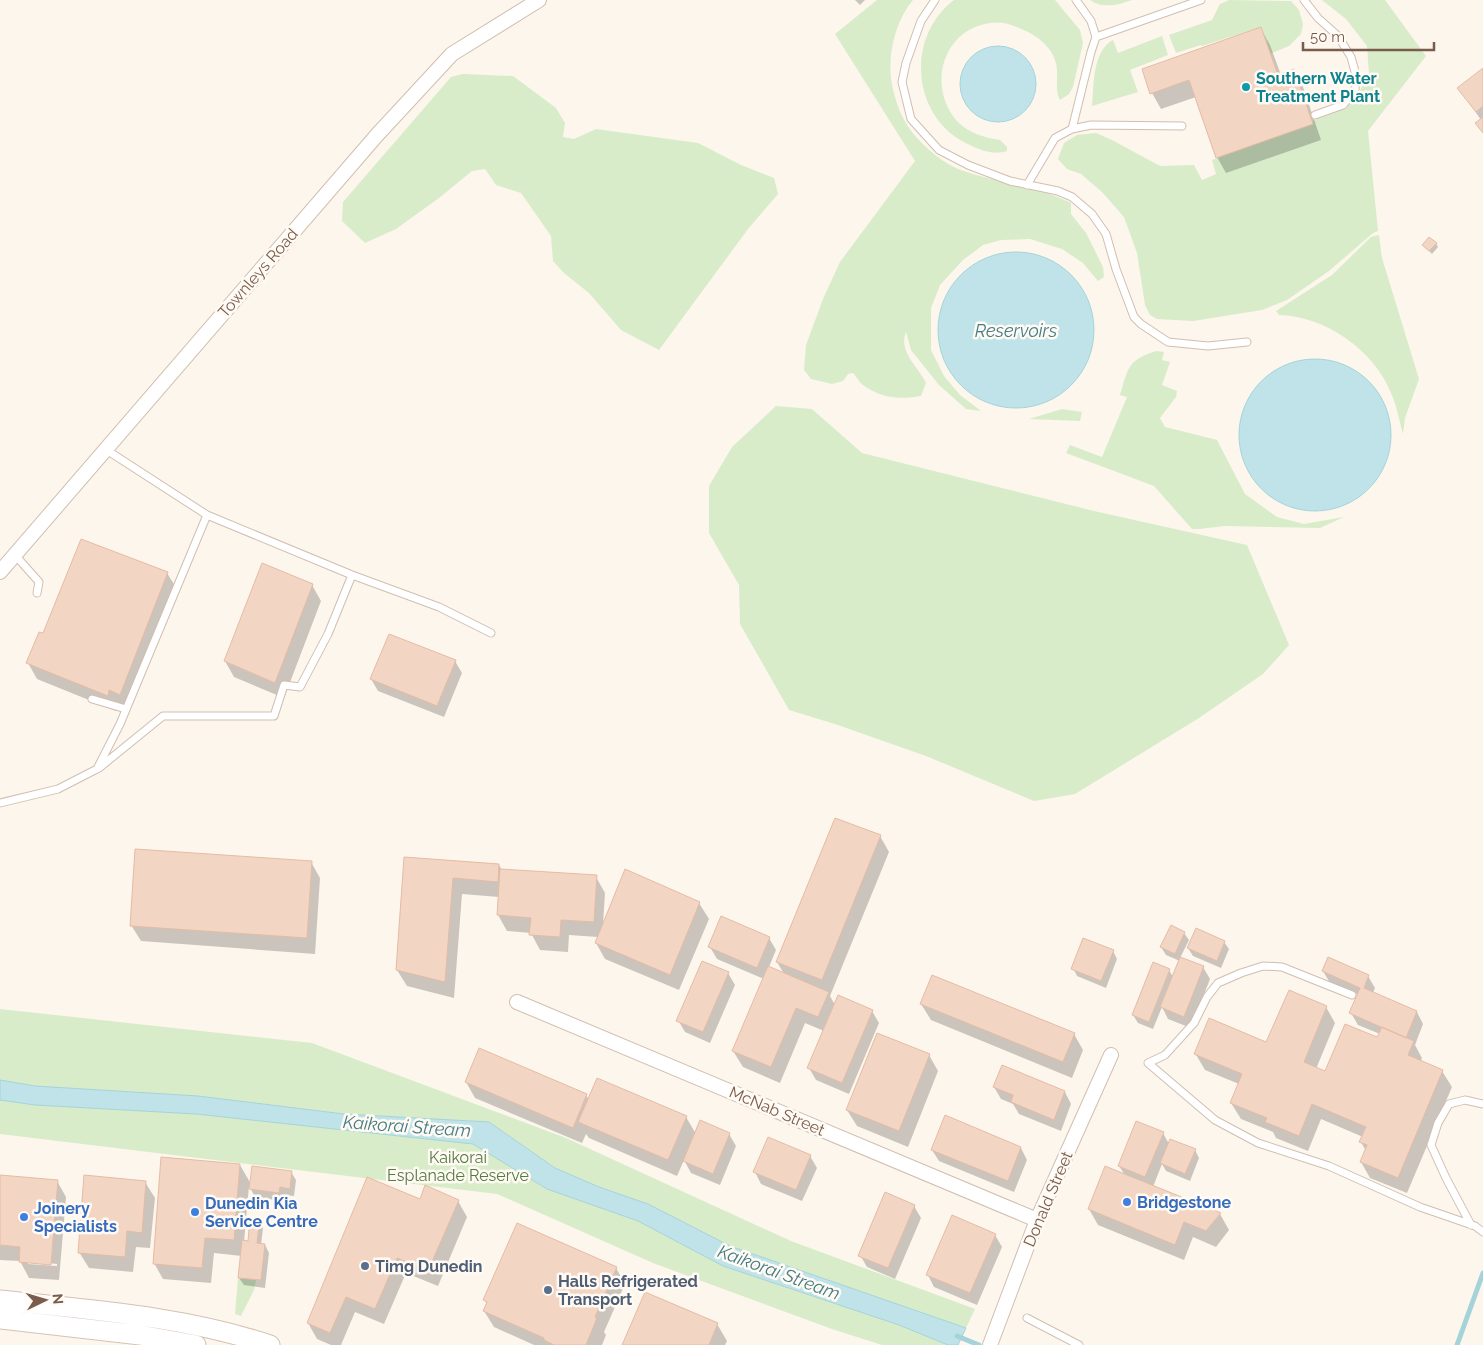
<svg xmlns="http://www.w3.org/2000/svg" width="1483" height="1345" font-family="Raleway,sans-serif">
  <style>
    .green { fill: #d8ecc9 }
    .water { fill: #bfe3e8; stroke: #a5d3da }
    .shadow { fill: #0003; fill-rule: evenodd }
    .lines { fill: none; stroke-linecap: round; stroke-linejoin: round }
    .stream { stroke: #a5d3da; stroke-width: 5 }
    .building { fill: #f3d5c3; stroke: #e6bba3 }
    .service-casing { stroke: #d1beb0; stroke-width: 9 }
    .minor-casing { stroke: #d1beb0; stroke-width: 16 }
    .secondary-casing { stroke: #d6c0b0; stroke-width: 21 }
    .service { stroke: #fff; stroke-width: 7 }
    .minor { stroke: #fff; stroke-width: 14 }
    .secondary { stroke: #fff; stroke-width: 19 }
    .culture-dot { fill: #0f9aa8; stroke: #fffaf3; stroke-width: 2 }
    .shop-dot { fill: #3f7fe0; stroke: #fffaf3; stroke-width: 2 }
    .service-dot { fill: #5c6f8a; stroke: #fffaf3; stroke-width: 2 }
    .labels { text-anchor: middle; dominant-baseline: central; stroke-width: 5; stroke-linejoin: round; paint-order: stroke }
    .culture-label { font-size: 16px; font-weight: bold; fill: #0d838f; stroke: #fffaf3; text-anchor: start }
    .street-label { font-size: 16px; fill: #7a5c4d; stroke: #fffaf3 }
    .park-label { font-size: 16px; fill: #537a41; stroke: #fffaf3 }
    .shop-label { font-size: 16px; font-weight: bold; fill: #366cbe; stroke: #fffaf3; text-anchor: start }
    .service-label { font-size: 16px; font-weight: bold; fill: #4e5e75; stroke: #fffaf3; text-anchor: start }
    .water-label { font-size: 18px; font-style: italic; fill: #437c86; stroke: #fffaf3 }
  </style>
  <rect width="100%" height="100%" fill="#fdf6ec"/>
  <path class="green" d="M877 0H913C896 20 888 52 891 79 895 102 902 123 919 140 930 152 943 162 958 169 995 183 1036 185 1071 203V214L1086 233 1103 267 1104 277 1098 281 1083 263 1062 249 1030 239 1001 240 983 245 963 260 940 285 931 308V350L944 376 960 395 981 411 966 409 939 385 911 350 906 332C898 352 918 366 926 383L921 396C900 400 880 398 863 385 859 382 857 377 853 373L848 374 843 381 832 384 811 379 804 370 806 345 823 299 840 262 915 161 835 34Z
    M954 0H1055L1080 30 1083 43 1073 87 1069 94 1060 100C1052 86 1064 68 1049 49 1040 37 1028 31 1014 26 1000 20 986 22 973 28 938 44 931 94 958 122 969 133 985 138 1000 140L1007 147V151C994 155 982 151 970 145 912 120 904 38 954 0Z
    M1090 0H1132C1118 5 1103 9 1090 0Z
    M1229 0 1291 1 1299 10 1303 24 1301 34 1289 46 1270 54 1261 27 1202 46 1201 45 1176 53 1169 35 1212 20 1220 4Z
    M1322 0H1385L1426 56 1368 131 1378 231 1373 233 1329 271 1287 300 1262 310 1193 321 1157 319 1150 315 1145 305 1137 253 1124 217 1102 192 1081 174 1067 169 1058 159 1064 143 1077 135 1096 133 1112 140 1160 166 1194 165 1202 180 1216 174 1212 160 1313 124 1312 121 1346 108 1358 94 1369 74 1367 46 1346 19Z
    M1162 36 1168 55 1130 70 1138 92 1092 106C1094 86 1092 51 1113 40L1118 53Z
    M463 74 513 76 556 108 565 123 563 137 574 139 596 129 698 143 741 165 774 178 778 194 748 229 659 350 621 330 589 293 564 273 553 261 551 236 521 193 496 185 485 169 472 171 439 198 396 229 365 243 342 221 343 202 451 77Z
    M1379 235 1382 258 1419 379 1405 418 1403 434C1399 420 1397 406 1391 393 1374 350 1325 316 1279 315L1276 311 1332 275 1371 237Z
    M1156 351 1164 352 1162 360 1170 362 1162 385 1177 391 1176 397 1160 418 1165 427 1217 440 1245 494 1277 517 1304 524 1344 517 1320 528 1225 526 1199 529H1192L1154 486 1066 453 1070 445 1102 457 1127 397 1120 395C1128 369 1127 360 1156 351Z
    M776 406 812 409 862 453 1094 511 1247 545 1289 645 1263 674 1199 718 1075 794 1034 801 926 756 835 724 789 710 740 624 739 585 709 533V486L732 447Z
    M1062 409 1082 412 1080 421 1029 419Z
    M0 1009 312 1043 566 1138 791 1241 975 1309 966 1328 730 1246 648 1204 599 1187 555 1168 489 1122 344 1114 198 1096 35 1086 0 1080Z
    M0 1100 35 1105 196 1114 473 1144 547 1189 638 1221 723 1266 899 1325 948 1345H882L832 1329 653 1263 497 1194 0 1134Z
    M238 1278 256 1280 254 1290 241 1316 235 1314Z"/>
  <path class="water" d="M960 84a38 38 0 1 1 76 0a38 38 0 1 1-76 0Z
    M938 330a78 78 0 1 1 156 0a78 78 0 1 1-156 0Z
    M1239 435a76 76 0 1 1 152 0a76 76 0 1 1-152 0Z
    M0 1080 35 1086 198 1096 344 1114 489 1122 555 1168 599 1187 648 1204 730 1246 966 1328 958 1345H948L899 1325 723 1266 638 1221 547 1189 473 1144 196 1114 35 1105 0 1100Z"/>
  <path class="shadow" d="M855 0H865L860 5Z
    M1261 29 1270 45 1281 75 1294 71 1303 87 1321 140 1226 173 1217 157 1196 97 1161 109 1152 93Z
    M1483 69V133L1481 120 1459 88Z
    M1436 243 1438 247 1432 254 1424 246Z
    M167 573 177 589 129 710 118 705 116 711 37 679 28 663 44 635Z
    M312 585 321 601 284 698 234 677 225 661Z
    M455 661 462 673 444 717 378 691 371 679Z
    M880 836 889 852 830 996 835 1005 872 1011 879 1023 849 1094 816 1080 809 1068 824 1031 805 1023 780 1083 743 1067 733 1051 764 979 717 959 710 947 769 938 776 950 769 967 784 974 777 962Z
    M405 859 499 865 502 870 596 877 605 893 603 924 699 903 709 919 679 990 605 959 596 943 598 937 569 935 568 952 540 950 531 933 507 931 498 915 499 897 462 894 454 998 407 986 397 970Z
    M311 862 320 878 315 954 141 941 131 925Z
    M1184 933 1189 940 1180 958 1203 967 1210 979 1191 1028 1168 1019 1162 1007 1153 1029 1138 1023 1133 1015 1169 970 1173 977 1180 961 1166 955 1161 947Z
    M1224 942 1229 949 1221 968 1193 956 1188 948Z
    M1113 951 1117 959 1106 988 1077 976 1073 968Z
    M1323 971 1368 976 1375 988 1373 993 1417 1012 1423 1024 1415 1045 1422 1058 1420 1062 1442 1071 1452 1087 1407 1193 1370 1178 1361 1162 1366 1151 1361 1142 1363 1137 1321 1119 1308 1151 1276 1138 1273 1132 1241 1119 1231 1103 1239 1084 1205 1070 1195 1053 1267 1044 1326 1007 1335 1023 1316 1069 1326 1073 1378 1039 1380 1034 1358 1025 1351 1013 1359 995 1330 983Z
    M728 973 735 985 710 1043 685 1032 678 1020Z
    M921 1004 1074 1034 1083 1050 1072 1078 931 1020Z
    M929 1055 938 1071 908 1147 857 1126 847 1110Z
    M466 1082 586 1095 589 1100 686 1117 696 1134H729L736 1146 720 1185 691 1173 684 1160 677 1176 589 1138 586 1134 582 1143 475 1098Z
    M994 1087 1065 1092 1071 1104 1061 1131 1019 1114 1013 1104 1001 1099Z
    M1163 1133 1169 1144 1195 1150 1199 1158 1190 1181 1166 1171 1162 1164 1153 1187 1220 1214 1229 1230 1216 1247 1193 1237 1184 1260 1098 1225 1089 1209 1125 1175 1119 1166Z
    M1021 1148 1027 1160 1014 1192 939 1161 932 1150Z
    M810 1156 817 1168 802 1201 761 1184 755 1172Z
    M240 1165 251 1184 291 1172 296 1180 294 1196 284 1195 283 1201 255 1197 249 1186 244 1242H249L259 1220 263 1228 261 1245H265L269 1253 265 1288 244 1285 239 1278 242 1256 214 1253 211 1283 163 1279 154 1263Z
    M0 1176 57 1181 66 1197 59 1280 29 1278 20 1261 0 1260ZM28 1261 57 1264V1266L28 1264Z
    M145 1182 155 1198 150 1248 136 1247 133 1272 89 1268 79 1252Z
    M458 1201 467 1217 438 1286 406 1273 384 1324 355 1312 341 1345H331L317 1339 308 1323Z
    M914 1206 921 1218 895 1279 867 1267 860 1255Z
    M995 1235 1002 1247 977 1305 934 1287 928 1275Z
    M616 1268 625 1284 604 1332 606 1335 602 1345H534L494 1327 484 1311 487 1305 485 1300Z
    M717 1324 727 1341 725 1345H624Z"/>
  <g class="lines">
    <path class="stream" d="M957 1336 979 1345
      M1457 1345 1483 1273"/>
  </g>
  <path class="building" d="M1261 27 1278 75 1294 69 1313 124 1216 158 1189 80 1150 94 1142 69Z
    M1483 68V106L1476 112 1457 88Z
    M1483 117V133L1475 123Z
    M1429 237 1437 243 1429 251 1422 245Z
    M81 539 168 572 120 695 109 690 108 696 26 663 39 632 43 633Z
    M262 563 313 584 275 683 224 661Z
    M389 634 456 660 437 706 370 679Z
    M835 818 881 835 822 980 776 962Z
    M135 849 312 861 307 938 130 926Z
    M404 857 499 864 498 882 453 878 445 982 396 970Z
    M500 869 597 875 594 922 561 920 560 937 529 935 531 918 497 915Z
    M625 869 700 902 670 975 595 943Z
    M721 916 770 937 757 968 708 947Z
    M1171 925 1185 932 1175 954 1160 947Z
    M1196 928 1225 941 1217 961 1187 948Z
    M1083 938 1114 950 1101 981 1071 969Z
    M1180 957 1204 966 1184 1017 1160 1007Z
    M1328 957 1369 975 1364 988 1417 1011 1406 1038 1349 1013 1360 988 1322 971Z
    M702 961 729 972 703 1032 676 1021Z
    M1153 962 1170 969 1149 1022 1132 1015Z
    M768 966 829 992 818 1017 796 1008 771 1067 732 1051Z
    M932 975 1075 1033 1063 1062 920 1004Z
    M1289 990 1327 1006 1304 1062 1325 1071 1345 1024 1377 1037 1382 1027 1414 1041 1408 1055 1443 1070 1398 1178 1360 1162 1367 1145 1359 1142 1366 1127 1312 1104 1299 1136 1265 1122 1267 1118 1230 1103 1242 1074 1194 1054 1209 1018 1266 1042Z
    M838 995 873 1010 842 1083 807 1068Z
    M877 1033 930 1054 899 1131 846 1110Z
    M479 1048 587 1094 573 1128 465 1082Z
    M1002 1065 1065 1091 1054 1120 1011 1102 1013 1095 993 1087Z
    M597 1078 687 1116 668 1160 578 1122Z
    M945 1115 1021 1147 1008 1181 931 1150Z
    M700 1120 730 1133 713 1174 683 1161Z
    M1136 1121 1164 1132 1145 1177 1118 1166Z
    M768 1137 811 1155 796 1190 753 1172Z
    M1170 1139 1196 1149 1185 1174 1160 1163Z
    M161 1157 240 1164 234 1240 205 1238 202 1268 153 1264Z
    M252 1166 292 1171 290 1189 280 1187 279 1193 249 1189Z
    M1105 1166 1221 1213 1206 1231 1184 1222 1175 1245 1088 1209Z
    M0 1175 58 1180 51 1265 19 1262 20 1247 0 1245Z
    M84 1175 146 1181 142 1233 127 1231 125 1257 78 1253Z
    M367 1177 420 1199 425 1185 459 1200 428 1271 397 1258 375 1309 346 1297 330 1333 307 1323Z
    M885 1192 915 1205 888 1268 858 1256Z
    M952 1215 996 1234 970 1293 926 1275Z
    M250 1218 260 1219 257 1243 265 1244 261 1280 238 1278 242 1240 248 1241Z
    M517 1223 617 1267 595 1317 597 1318 586 1345H554L544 1340V1338L483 1311 487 1302 483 1300Z
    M645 1292 718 1323 709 1345H622Z"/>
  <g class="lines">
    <defs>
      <path id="service" d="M935 0 921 21 906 63 902 82 911 119 939 150 968 165 1010 181 1058 191 1072 197 1092 214 1106 234 1116 269 1134 317 1141 324 1168 342 1208 346 1247 342
        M1304 0 1318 18 1338 36 1351 57 1356 75 1355 90 1343 105 1315 115
        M1096 37 1201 0
        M1072 129 1091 52 1096 37 1091 21 1076 0
        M1027 185 1055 138 1072 129 1091 125 1182 126
        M105 449 207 515 352 575 439 607 491 633
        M15 555 39 582 37 593
        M92 699 126 709
        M99 768 163 716H274L284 685 300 687 328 634 352 575
        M0 803 58 789 97 769 120 724 207 515
        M1352 995 1282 967 1263 966 1241 973 1218 983 1207 997 1194 1023 1165 1055 1148 1063 1215 1120 1258 1143 1329 1166 1420 1207 1475 1226 1483 1232
        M1471 1225 1446 1178 1431 1145 1438 1123 1449 1104 1465 1100 1483 1104
        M1027 1318 1079 1345"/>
      <path id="minor" d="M0 572 377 135 452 54 539 0
        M517 1002 1037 1220
        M990 1345 1037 1220 1111 1055"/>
      <path id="secondary" d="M0 1300C91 1310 183 1316 270 1345
        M0 1319 140 1335 196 1345"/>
    </defs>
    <use href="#service" class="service-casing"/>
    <use href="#minor" class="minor-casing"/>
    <use href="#secondary" class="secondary-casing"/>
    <use href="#service" class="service"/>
    <use href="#minor" class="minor"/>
    <use href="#secondary" class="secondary"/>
  </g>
  <circle class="culture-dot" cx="1246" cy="87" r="5"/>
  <g class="shop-dot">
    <circle cx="1127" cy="1202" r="5"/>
    <circle cx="195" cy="1212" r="5"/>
    <circle cx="24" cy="1217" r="5"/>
  </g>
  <g class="service-dot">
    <circle cx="365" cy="1266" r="5"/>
    <circle cx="548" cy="1290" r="5"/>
  </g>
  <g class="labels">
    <g class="culture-label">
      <text x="1256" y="78">Southern Water<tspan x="1256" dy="18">Treatment Plant</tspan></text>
    </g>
    <g class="street-label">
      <text transform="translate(258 273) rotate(-49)">Townleys Road</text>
      <text transform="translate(777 1111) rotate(23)">McNab Street</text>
      <text transform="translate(1048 1199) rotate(-67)">Donald Street</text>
    </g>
    <g class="park-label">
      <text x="458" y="1157">Kaikorai<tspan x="458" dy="18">Esplanade Reserve</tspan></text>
    </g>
    <g class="shop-label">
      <text x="1137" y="1202">Bridgestone</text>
      <text x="205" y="1203">Dunedin Kia<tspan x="205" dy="18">Service Centre</tspan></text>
      <text x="34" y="1208">Joinery<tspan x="34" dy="18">Specialists</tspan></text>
    </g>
    <g class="service-label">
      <text x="375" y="1266">Timg Dunedin</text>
      <text x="558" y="1281">Halls Refrigerated<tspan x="558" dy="18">Transport</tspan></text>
    </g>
    <g class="water-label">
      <text x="1016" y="330">Reservoirs</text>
      <text transform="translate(407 1126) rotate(4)">Kaikorai Stream</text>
      <text transform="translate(779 1272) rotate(20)">Kaikorai Stream</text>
    </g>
  </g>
  <g transform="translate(45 1300) rotate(85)" stroke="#fffaf3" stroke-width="4" paint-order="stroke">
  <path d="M0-4L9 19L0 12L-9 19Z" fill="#7a5c4d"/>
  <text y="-8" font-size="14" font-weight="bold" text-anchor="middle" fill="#7a5c4d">N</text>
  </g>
  <path d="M1303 42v8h131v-8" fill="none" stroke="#7a5c4d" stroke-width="2.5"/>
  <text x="1310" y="42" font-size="15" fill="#7a5c4d" stroke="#fffaf3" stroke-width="4" paint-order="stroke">50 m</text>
</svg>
